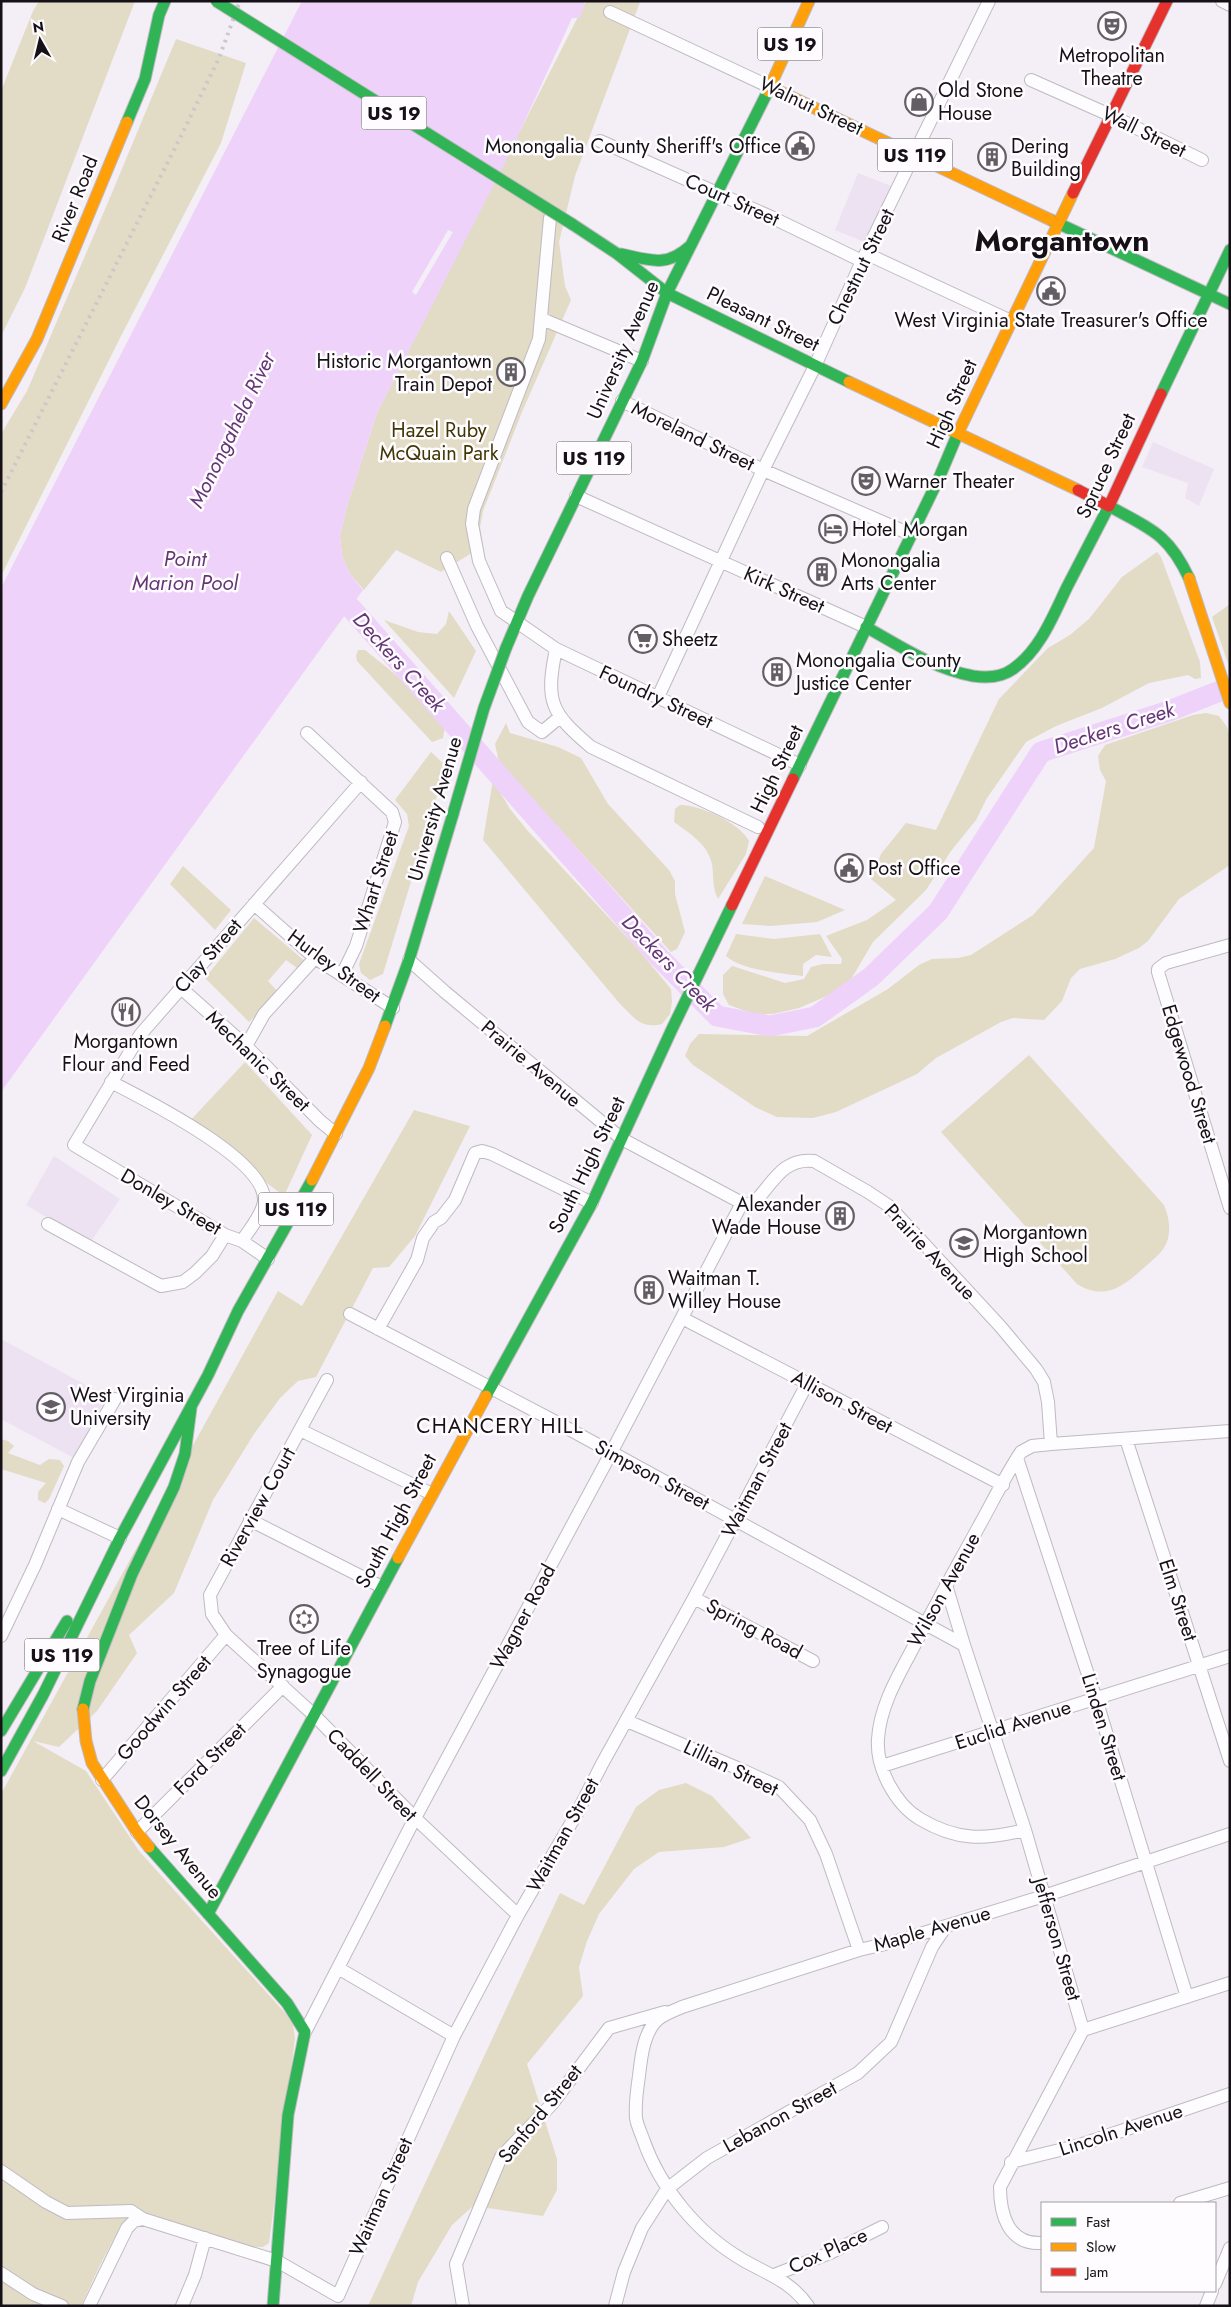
<svg xmlns="http://www.w3.org/2000/svg" width="1231" height="2307" font-family="Jost,sans-serif">
  <style>
    .built { fill: #ede2f1 }
    .green { fill: #e2dbc6 }
    .water { fill: #eed2fa }
    .pier { fill: #f4eef6 }
    .lines { fill: none; stroke-linecap: round; stroke-linejoin: round }
    .river { stroke: #eed2fa; stroke-width: 21 }
    .street-casing { stroke: #bfbac0; stroke-width: 14 }
    .fast-casing { stroke: #bfbac0; stroke-width: 13 }
    .slow-casing { stroke: #bfbac0; stroke-width: 13 }
    .jam-casing { stroke: #bfbac0; stroke-width: 13 }
    .street { stroke: #fdfcfe; stroke-width: 12 }
    .fast { stroke: #30b455; stroke-width: 11 }
    .slow { stroke: #ff9f0a; stroke-width: 11 }
    .jam { stroke: #e5322d; stroke-width: 11 }
    .rail { stroke: #cac8ca; stroke-width: 4; stroke-dasharray: 2.5 5; stroke-linecap: butt }
    .fast-bridge-casing { stroke: #bfbac0; stroke-width: 13; stroke-linecap: butt }
    .fast-bridge { stroke: #30b455; stroke-width: 11 }
    .labels { text-anchor: middle; dominant-baseline: central; stroke-width: 5; stroke-linejoin: round; paint-order: stroke }
    .shield { fill: #fefcff; stroke: #5b585c; stroke-width: 1 }
    .shield-label { font-size: 19px; font-weight: bold; fill: #151116 }
    .poi-label { font-size: 20px; fill: #151116; stroke: #fefcff; text-anchor: start }
    .street-label { font-size: 20px; fill: #151116; stroke: #fefcff }
    .park-label { font-size: 20px; fill: #403703; stroke: #fefcff }
    .water-label { font-size: 21px; font-style: italic; fill: #643675; stroke: #fefcff }
    .neighbourhood-label { font-size: 21px; letter-spacing: 1px; fill: #151116; stroke: #fefcff }
    .town-label { font-size: 30px; font-weight: bold; fill: #151116; stroke: #fefcff }
  </style>
  <rect width="100%" height="100%" fill="#f4eef6"/>
  <path class="built" d="M858 173 891 186 867 243 835 230Z
    M1153 442 1214 469 1199 506 1185 498 1188 483 1142 467Z
    M54 1156 120 1199 90 1243 26 1205Z
    M1 1339 106 1396 76 1459 1 1419Z"/>
  <path class="green" d="M39 1H135L25 288 1 336V91L33 11Z
    M586 1 640 2 575 176 559 242 565 286 571 300 522 412 483 511 480 527 483 546 441 572 396 550 364 590 350 574 342 556 340 536 347 506 377 413Z
    M176 39 246 63 221 143 121 336 1 576V434L27 391 109 200Z
    M1157 552 1161 557 1200 662 1201 678 1195 679 1188 675 1149 683 1102 708 1056 726 1026 742 987 798 976 820 951 851 926 890 873 942 850 981 841 990 799 1008 773 1014H754L729 1005 723 994V975L732 966 785 983 804 979 811 967 823 964H841L842 959 826 936 867 920 896 900 871 879 881 854 906 823 936 830 999 699 1048 648 1070 635 1089 619 1122 577Z
    M1230 604V669L1212 617Z
    M449 611 476 651 454 698 384 620 418 632 437 634 446 624Z
    M358 650H365C394 673 423 696 445 726L443 738 432 742 357 661 356 656Z
    M1206 713 1219 716 1227 727 1230 738V865L1179 899 1148 941 1139 948 1115 959 1080 969 1071 978 1062 1001 1044 1020 1013 1018 1001 1022 936 1058 917 1074 836 1112 813 1118 777 1117 755 1107 693 1065 685 1056 690 1044 699 1034 807 1036 888 989 919 965 932 959 958 958 971 955 1033 915 1094 848 1106 781 1100 770 1098 756 1105 745 1193 715Z
    M506 723 510 733 558 747 581 758 608 804 669 870 675 881V894L685 932 677 949 671 952 499 762 495 744Z
    M431 752 446 766 383 974 370 980 361 973 359 964 409 826 407 814 395 800Z
    M493 780 510 809 527 830 638 949 671 989 672 1002 670 1014 662 1024C640 1029 635 1018 620 1004L483 840Z
    M680 805C700 805 740 823 749 841L746 854 718 899C712 888 714 876 712 864 708 844 689 833 674 822L675 809Z
    M183 866 231 910 215 930 170 884Z
    M765 876 845 910 817 922 771 926 742 924Z
    M254 918 306 962 297 968 286 960 268 981 279 993 249 1022 205 978Z
    M736 934 774 939 820 934 832 957 816 955 803 964V976C783 974 741 970 726 956Z
    M1029 1055 1164 1205C1169 1217 1171 1229 1167 1242 1163 1252 1155 1258 1147 1265 1125 1285 1106 1302 1077 1284L941 1132Z
    M245 1062 312 1135 284 1196 188 1123Z
    M414 1110 470 1126 415 1236 389 1267 373 1268 316 1377 298 1381 280 1398 254 1434 213 1500 174 1593 129 1635 137 1653 97 1711 59 1747 33 1741 86 1771 139 1851 285 2013 293 2025 295 2038 269 2243 263 2247H256L155 2216C148 2215 140 2213 132 2216 119 2221 89 2289 81 2306H1V1794L278 1291 302 1306Z
    M1 1439 8 1441 14 1446 8 1453 40 1465 49 1459 60 1460 64 1466 49 1499 45 1503 38 1500V1492L46 1483 1 1469Z
    M686 1783 712 1796 751 1838 724 1847 659 1852 634 1869 599 1914 587 1941 579 1967 583 1996 527 2064 557 2159V2190L543 2216 473 2206 452 2225 418 2282 411 2306H368L560 1893 584 1905 636 1807 659 1790Z"/>
  <path class="water" d="M302 1H584V7L580 18H572L510 153 377 413 347 506 340 536 342 556 350 574 363 590 1 1092V588Z"/>
  <path class="pier" d="M448 230 453 232 416 295 412 292Z"/>
  <g class="lines">
    <path class="river" d="M325 593 351 608 659 957 717 1016 770 1026 815 1017 871 977 938 912 1041 752 1169 711 1230 687"/>
    <defs>
      <path id="street" d="M1222 1 1230 5
        M610 12 770 87
        M1031 80 1112 116 1202 160
        M600 141 771 217 862 261
        M550 218 539 339 474 509 472 524 479 561 501 611 556 649 800 765
        M867 254 1011 321
        M542 319 642 361
        M622 401 763 470 910 534
        M576 496 866 627
        M447 558 477 626 528 722 542 732 560 717
        M556 649C545 702 551 713 591 747L758 827
        M658 697 763 470 815 366 862 261 989 1
        M307 733 392 812 395 822 356 946 342 975
        M254 904 315 958 393 1008
        M1230 945 1166 963 1158 969V972L1230 1208
        M409 960 445 992 622 1139 742 1203 752 1205C772 1185 782 1157 814 1161L868 1192 889 1206 1000 1326 1036 1369 1044 1382 1048 1402 1051 1444
        M181 988 246 1046 320 1121 336 1134
        M246 1046 264 1014 315 958
        M111 1082C144 1099 267 1160 264 1201 263 1214 249 1230 242 1241
        M48 1224 161 1286 183 1282 195 1273 212 1256 225 1235
        M268 1259 242 1241 225 1235 74 1145 140 1035 361 782
        M350 1314 556 1422 964 1645 1025 1830 1083 2030 1000 2187C1000 2214 1008 2245 1042 2243
        M682 1318 1003 1485
        M378 1329 417 1260 423 1238 434 1222 441 1218 455 1200 475 1153 482 1151 492 1154 592 1203
        M327 1380 210 1595 212 1614 226 1635 314 1715 415 1818 518 1915
        M300 1430 432 1494
        M1126 1439 1230 1761
        M1017 1458 1096 1699 1187 1997
        M58 1509 120 1538
        M250 1520 382 1587
        M946 1585 964 1645
        M694 1598 813 1661
        M1 1636 35 1565 78 1462 115 1399
        M627 1721 742 1770 779 1787 810 1820 826 1854 859 1950
        M882 1766 1230 1656
        M102 1780 226 1635
        M1025 1830C984 1840 957 1841 920 1819 895 1804 876 1768 878 1739 880 1706 898 1676 913 1648 934 1607 956 1568 978 1528 992 1503 1005 1476 1021 1452L1032 1446 1051 1444 1230 1431
        M137 1832 283 1686
        M338 1968 454 2036
        M1083 2030 1230 1983
        M305 2032 415 1818 611 1453 742 1203
        M1011 2162 1080 2145 1230 2094
        M1 2171 46 2202 67 2213 131 2211 143 2219
        M1180 2203 1230 2188
        M1 2273 33 2294 62 2306
        M774 2275 830 2253 882 2227
        M1215 2284 1230 2248
        M89 2306 127 2228 134 2221 143 2219 277 2261 338 2296 454 2036 518 1915 577 1813 602 1764 694 1598 807 1384
        M182 2306 195 2275 205 2238
        M463 2306 456 2264 501 2157 552 2104 609 2028 665 2012
        M615 2306 624 2272 642 2228 667 2189 707 2158 858 2073 891 2042 932 1947 946 1926
        M808 2306C791 2281 767 2274 743 2260 698 2234 660 2188 643 2139 641 2133 637 2125 636 2118 635 2104 637 2089 639 2076 641 2057 644 2028 661 2017 667 2013 675 2010 682 2007L859 1950 894 1942 1044 1896 1230 1834
        M1206 2306 1212 2291"/>
      <path id="fast" d="M127 122 145 79 159 15 165 1
        M1051 220 1230 304
        M572 224 616 253 667 293 849 382
        M621 254C650 260 666 268 690 246
        M1161 394 1230 250
        M866 627C900 646 934 669 973 676 986 678 1002 677 1013 669 1040 650 1053 616 1067 587 1081 560 1095 533 1109 506 1150 529 1168 533 1189 578
        M506 648 528 596 642 361 667 293 768 91
        M793 779 939 478 958 433
        M385 1026 409 960 453 814
        M486 1396 592 1203 672 1029 732 905
        M83 1709 90 1681 132 1574 174 1487 185 1454 191 1408
        M1 1731 67 1621
        M1 1771 43 1695 120 1538 208 1375 238 1311 312 1180
        M149 1847 287 2003 305 2032 288 2115 273 2306
        M208 1914 398 1558"/>
      <path id="slow" d="M770 87 1051 220
        M768 91 809 1
        M849 382 1078 490
        M1 404 37 339 127 122
        M958 433 1073 193
        M1189 578 1230 703
        M312 1180 369 1068 385 1026
        M398 1558 486 1396
        M83 1709 86 1741 92 1763 137 1832 149 1847"/>
      <path id="jam" d="M1073 193 1167 1
        M1078 490 1109 506 1161 394
        M732 905 793 779"/>
    </defs>
    <use href="#street" class="street-casing"/>
    <use href="#fast" class="fast-casing"/>
    <use href="#slow" class="slow-casing"/>
    <use href="#jam" class="jam-casing"/>
    <use href="#street" class="street"/>
    <use href="#fast" class="fast"/>
    <use href="#slow" class="slow"/>
    <use href="#jam" class="jam"/>
    <path class="rail" d="M1 492 182 134 219 58 240 1"/>
    <defs>
      <path id="fast-bridge" d="M216 1 572 224
        M453 814 484 708 506 648"/>
    </defs>
    <use href="#fast-bridge" class="fast-bridge-casing"/>
    <use href="#fast-bridge" class="fast-bridge"/>
  </g>
  <defs>
    <symbol id="theatre-ring" viewBox="-11 -11 22 22"><circle r="9.5" fill="#fefcff" stroke="#635e64" stroke-width="1.5"/><path d="M-5-5.5Q0-4 5-5.5V0Q5 5 0 6Q-5 5-5 0ZM-3.3-2.5H-1v1.5H-3.3ZM1-2.5H3.3v1.5H1ZM-2.8 1Q0 5.5 2.8 1Z" fill="#635e64"/></symbol>
    <symbol id="shop-ring" viewBox="-11 -11 22 22"><circle r="9.5" fill="#fefcff" stroke="#635e64" stroke-width="1.5"/><path d="M-5-2.5h2.3a2.7 3.5 0 0 1 5.4 0H5L5.5 6h-11ZM-1.5-2.5h3a1.5 2.3 0 0 0-3 0Z" fill="#635e64"/></symbol>
    <symbol id="civic-ring" viewBox="-11 -11 22 22"><circle r="9.5" fill="#fefcff" stroke="#635e64" stroke-width="1.5"/><path d="M-.6-6.5H3V-4.5H.6V-3L4-1V1h2V6H-6V1h2V-1L-.6-3ZM-1.2 2.5V6h2.4V2.5Z" fill="#635e64"/></symbol>
    <symbol id="building-ring" viewBox="-11 -11 22 22"><circle r="9.5" fill="#fefcff" stroke="#635e64" stroke-width="1.5"/><path d="M-4-6H4V6H1V3H-1V6H-4ZM-2.5-4.3h1.7v1.8h-1.7ZM.8-4.3h1.7v1.8H.8ZM-2.5-1h1.7V.8h-1.7ZM.8-1h1.7V.8H.8Z" fill="#635e64"/></symbol>
    <symbol id="hotel-ring" viewBox="-11 -11 22 22"><circle r="9.5" fill="#fefcff" stroke="#635e64" stroke-width="1.5"/><path d="M-6-4.5h1.5V1H6V5H4.5V3h-9V5H-6ZM-4 0a1.8 1.8 0 1 1 3.6 0ZM.5 0V-2.5h3Q6-2.5 6 0Z" fill="#635e64"/></symbol>
    <symbol id="supermarket-ring" viewBox="-11 -11 22 22"><circle r="9.5" fill="#fefcff" stroke="#635e64" stroke-width="1.5"/><path d="M-6-5.5h2.5l.6 2H6L4.5 2H-2.5L-4.4-4H-6ZM-1.5 3.2a1.3 1.3 0 1 0 .1 0ZM3 3.2a1.3 1.3 0 1 0 .1 0Z" fill="#635e64"/></symbol>
    <symbol id="restaurant-ring" viewBox="-11 -11 22 22"><circle r="9.5" fill="#fefcff" stroke="#635e64" stroke-width="1.5"/><path d="M-5-6h1v4h1v-4h1v4h1v-4h1v5L-1.5 .5V6h-2V.5L-5-1ZM5-6V6H3V1.5H1.5Q1.5-4 5-6Z" fill="#635e64"/></symbol>
    <symbol id="school-ring" viewBox="-11 -11 22 22"><circle r="9.5" fill="#fefcff" stroke="#635e64" stroke-width="1.5"/><path d="M0-5L7-2L0 1L-7-2ZM-4 1L0 2.5L4 1V4Q0 6-4 4Z" fill="#635e64"/></symbol>
    <symbol id="university-ring" viewBox="-11 -11 22 22"><circle r="9.5" fill="#fefcff" stroke="#635e64" stroke-width="1.5"/><path d="M0-5L7-2L0 1L-7-2ZM-4 1L0 2.5L4 1V4Q0 6-4 4Z" fill="#635e64"/></symbol>
    <symbol id="synagogue-ring" viewBox="-11 -11 22 22"><circle r="9.5" fill="#fefcff" stroke="#635e64" stroke-width="1.5"/><path d="M0-6.5L5.6 3.2H-5.6ZM0 6.5L5.6-3.2H-5.6Z" fill="#635e64"/></symbol>
  </defs>
  <g fill-rule="evenodd">
    <use href="#theatre-ring" x="1096" y="10" width="32" height="32"/>
    <use href="#shop-ring" x="903" y="86" width="32" height="32"/>
    <use href="#civic-ring" x="784" y="130" width="32" height="32"/>
    <use href="#building-ring" x="976" y="141" width="32" height="32"/>
    <use href="#civic-ring" x="1035" y="275" width="32" height="32"/>
    <use href="#building-ring" x="495" y="356" width="32" height="32"/>
    <use href="#theatre-ring" x="850" y="465" width="32" height="32"/>
    <use href="#hotel-ring" x="817" y="513" width="32" height="32"/>
    <use href="#building-ring" x="806" y="556" width="32" height="32"/>
    <use href="#supermarket-ring" x="627" y="623" width="32" height="32"/>
    <use href="#building-ring" x="761" y="656" width="32" height="32"/>
    <use href="#civic-ring" x="833" y="852" width="32" height="32"/>
    <use href="#restaurant-ring" x="110" y="996" width="32" height="32"/>
    <use href="#building-ring" x="824" y="1200" width="32" height="32"/>
    <use href="#school-ring" x="948" y="1227" width="32" height="32"/>
    <use href="#building-ring" x="633" y="1274" width="32" height="32"/>
    <use href="#university-ring" x="35" y="1391" width="32" height="32"/>
    <use href="#synagogue-ring" x="288" y="1603" width="32" height="32"/>
  </g>
  <g class="labels">
    <g class="shield">
      <rect x="757.5" y="27.5" width="65" height="33" rx="4"/>
      <rect x="361.5" y="96.5" width="65" height="33" rx="4"/>
      <rect x="877.5" y="138.5" width="75" height="33" rx="4"/>
      <rect x="556.5" y="441.5" width="75" height="33" rx="4"/>
      <rect x="258.5" y="1192.5" width="75" height="33" rx="4"/>
      <rect x="24.5" y="1638.5" width="75" height="33" rx="4"/>
    </g>
    <g class="shield-label">
      <text x="790" y="44">US 19</text>
      <text x="394" y="113">US 19</text>
      <text x="915" y="155">US 119</text>
      <text x="594" y="458">US 119</text>
      <text x="296" y="1209">US 119</text>
      <text x="62" y="1655">US 119</text>
    </g>
    <g class="poi-label">
      <text x="1112" y="55" text-anchor="middle">Metropolitan<tspan x="1112" dy="23">Theatre</tspan></text>
      <text x="938" y="90">Old Stone<tspan x="938" dy="23">House</tspan></text>
      <text x="781" y="146" text-anchor="end">Monongalia County Sheriff's Office</text>
      <text x="1011" y="146">Dering<tspan x="1011" dy="23">Building</tspan></text>
      <text x="1051" y="320" text-anchor="middle">West Virginia State Treasurer's Office</text>
      <text x="492" y="361" text-anchor="end">Historic Morgantown<tspan x="492" dy="23">Train Depot</tspan></text>
      <text x="885" y="481">Warner Theater</text>
      <text x="852" y="529">Hotel Morgan</text>
      <text x="841" y="560">Monongalia<tspan x="841" dy="23">Arts Center</tspan></text>
      <text x="662" y="639">Sheetz</text>
      <text x="796" y="660">Monongalia County<tspan x="796" dy="23">Justice Center</tspan></text>
      <text x="868" y="868">Post Office</text>
      <text x="126" y="1041" text-anchor="middle">Morgantown<tspan x="126" dy="23">Flour and Feed</tspan></text>
      <text x="821" y="1204" text-anchor="end">Alexander<tspan x="821" dy="23">Wade House</tspan></text>
      <text x="983" y="1232">Morgantown<tspan x="983" dy="23">High School</tspan></text>
      <text x="668" y="1278">Waitman T.<tspan x="668" dy="23">Willey House</tspan></text>
      <text x="70" y="1395">West Virginia<tspan x="70" dy="23">University</tspan></text>
      <text x="304" y="1648" text-anchor="middle">Tree of Life<tspan x="304" dy="23">Synagogue</tspan></text>
    </g>
    <g class="street-label">
      <text transform="translate(811 106) rotate(25)">Walnut Street</text>
      <text transform="translate(1144 132) rotate(26)">Wall Street</text>
      <text transform="translate(75 199) rotate(-68)">River Road</text>
      <text transform="translate(732 200) rotate(24)">Court Street</text>
      <text transform="translate(861 267) rotate(-64)">Chestnut Street</text>
      <text transform="translate(763 319) rotate(26)">Pleasant Street</text>
      <text transform="translate(623 350) rotate(-66)">University Avenue</text>
      <text transform="translate(952 404) rotate(-66)">High Street</text>
      <text transform="translate(693 436) rotate(26)">Moreland Street</text>
      <text transform="translate(1106 466) rotate(-65)">Spruce Street</text>
      <text transform="translate(784 590) rotate(24)">Kirk Street</text>
      <text transform="translate(656 697) rotate(25)">Foundry Street</text>
      <text transform="translate(777 769) rotate(-64)">High Street</text>
      <text transform="translate(435 809) rotate(-74)">University Avenue</text>
      <text transform="translate(376 882) rotate(-72)">Wharf Street</text>
      <text transform="translate(208 956) rotate(-49)">Clay Street</text>
      <text transform="translate(334 966) rotate(36)">Hurley Street</text>
      <text transform="translate(258 1061) rotate(44)">Mechanic Street</text>
      <text transform="translate(531 1064) rotate(40)">Prairie Avenue</text>
      <text transform="translate(1189 1074) rotate(73)">Edgewood Street</text>
      <text transform="translate(587 1165) rotate(-64)">South High Street</text>
      <text transform="translate(171 1202) rotate(30)">Donley Street</text>
      <text transform="translate(930 1252) rotate(47)">Prairie Avenue</text>
      <text transform="translate(842 1402) rotate(28)">Allison Street</text>
      <text transform="translate(652 1475) rotate(28)">Simpson Street</text>
      <text transform="translate(757 1480) rotate(-62)">Waitman Street</text>
      <text transform="translate(258 1507) rotate(-61)">Riverview Court</text>
      <text transform="translate(396 1521) rotate(-62)">South High Street</text>
      <text transform="translate(944 1590) rotate(-61)">Wilson Avenue</text>
      <text transform="translate(1178 1600) rotate(72)">Elm Street</text>
      <text transform="translate(523 1617) rotate(-62)">Wagner Road</text>
      <text transform="translate(754 1629) rotate(28)">Spring Road</text>
      <text transform="translate(164 1708) rotate(-49)">Goodwin Street</text>
      <text transform="translate(1013 1725) rotate(-18)">Euclid Avenue</text>
      <text transform="translate(1104 1727) rotate(73)">Linden Street</text>
      <text transform="translate(210 1759) rotate(-45)">Ford Street</text>
      <text transform="translate(731 1768) rotate(26)">Lillian Street</text>
      <text transform="translate(372 1775) rotate(46)">Caddell Street</text>
      <text transform="translate(563 1835) rotate(-61)">Waitman Street</text>
      <text transform="translate(178 1847) rotate(51)">Dorsey Avenue</text>
      <text transform="translate(932 1929) rotate(-16)">Maple Avenue</text>
      <text transform="translate(1057 1939) rotate(74)">Jefferson Street</text>
      <text transform="translate(540 2114) rotate(-51)">Sanford Street</text>
      <text transform="translate(780 2117) rotate(-29)">Lebanon Street</text>
      <text transform="translate(1121 2130) rotate(-18)">Lincoln Avenue</text>
      <text transform="translate(381 2197) rotate(-66)">Waitman Street</text>
      <text transform="translate(828 2251) rotate(-24)">Cox Place</text>
    </g>
    <g class="park-label">
      <text x="439" y="430">Hazel Ruby<tspan x="439" dy="23">McQuain Park</tspan></text>
    </g>
    <g class="water-label">
      <text transform="translate(232 430) rotate(-64)">Monongahela River</text>
      <text x="185" y="559">Point<tspan x="185" dy="24">Marion Pool</tspan></text>
      <text transform="translate(399 662) rotate(48)">Deckers Creek</text>
      <text transform="translate(1114 728) rotate(-18)">Deckers Creek</text>
      <text transform="translate(669 963) rotate(46)">Deckers Creek</text>
    </g>
    <g class="neighbourhood-label">
      <text x="500" y="1426">CHANCERY HILL</text>
    </g>
    <g class="town-label">
      <text x="1062" y="240">Morgantown</text>
    </g>
  </g>
  <rect width="1231" height="2307" fill="none" stroke="#151116" stroke-width="5"/>
  <rect x="1041" y="2202" width="175" height="90" fill="#fefcff" stroke="#a19ea2"/>
  <rect x="1051" y="2218" width="25" height="8" fill="#30b455" stroke="#a19ea2"/>
  <text x="1086" y="2227" font-size="15" fill="#151116">Fast</text>
  <rect x="1051" y="2243" width="25" height="8" fill="#ff9f0a" stroke="#a19ea2"/>
  <text x="1086" y="2252" font-size="15" fill="#151116">Slow</text>
  <rect x="1051" y="2268" width="25" height="8" fill="#e5322d" stroke="#a19ea2"/>
  <text x="1086" y="2277" font-size="15" fill="#151116">Jam</text>
  <g transform="translate(40 40) rotate(352)" stroke="#fefcff" stroke-width="4" paint-order="stroke">
  <path d="M0-4L9 19L0 12L-9 19Z" fill="#151116"/>
  <text y="-8" font-size="14" font-weight="bold" text-anchor="middle" fill="#151116">N</text>
  </g>
</svg>
